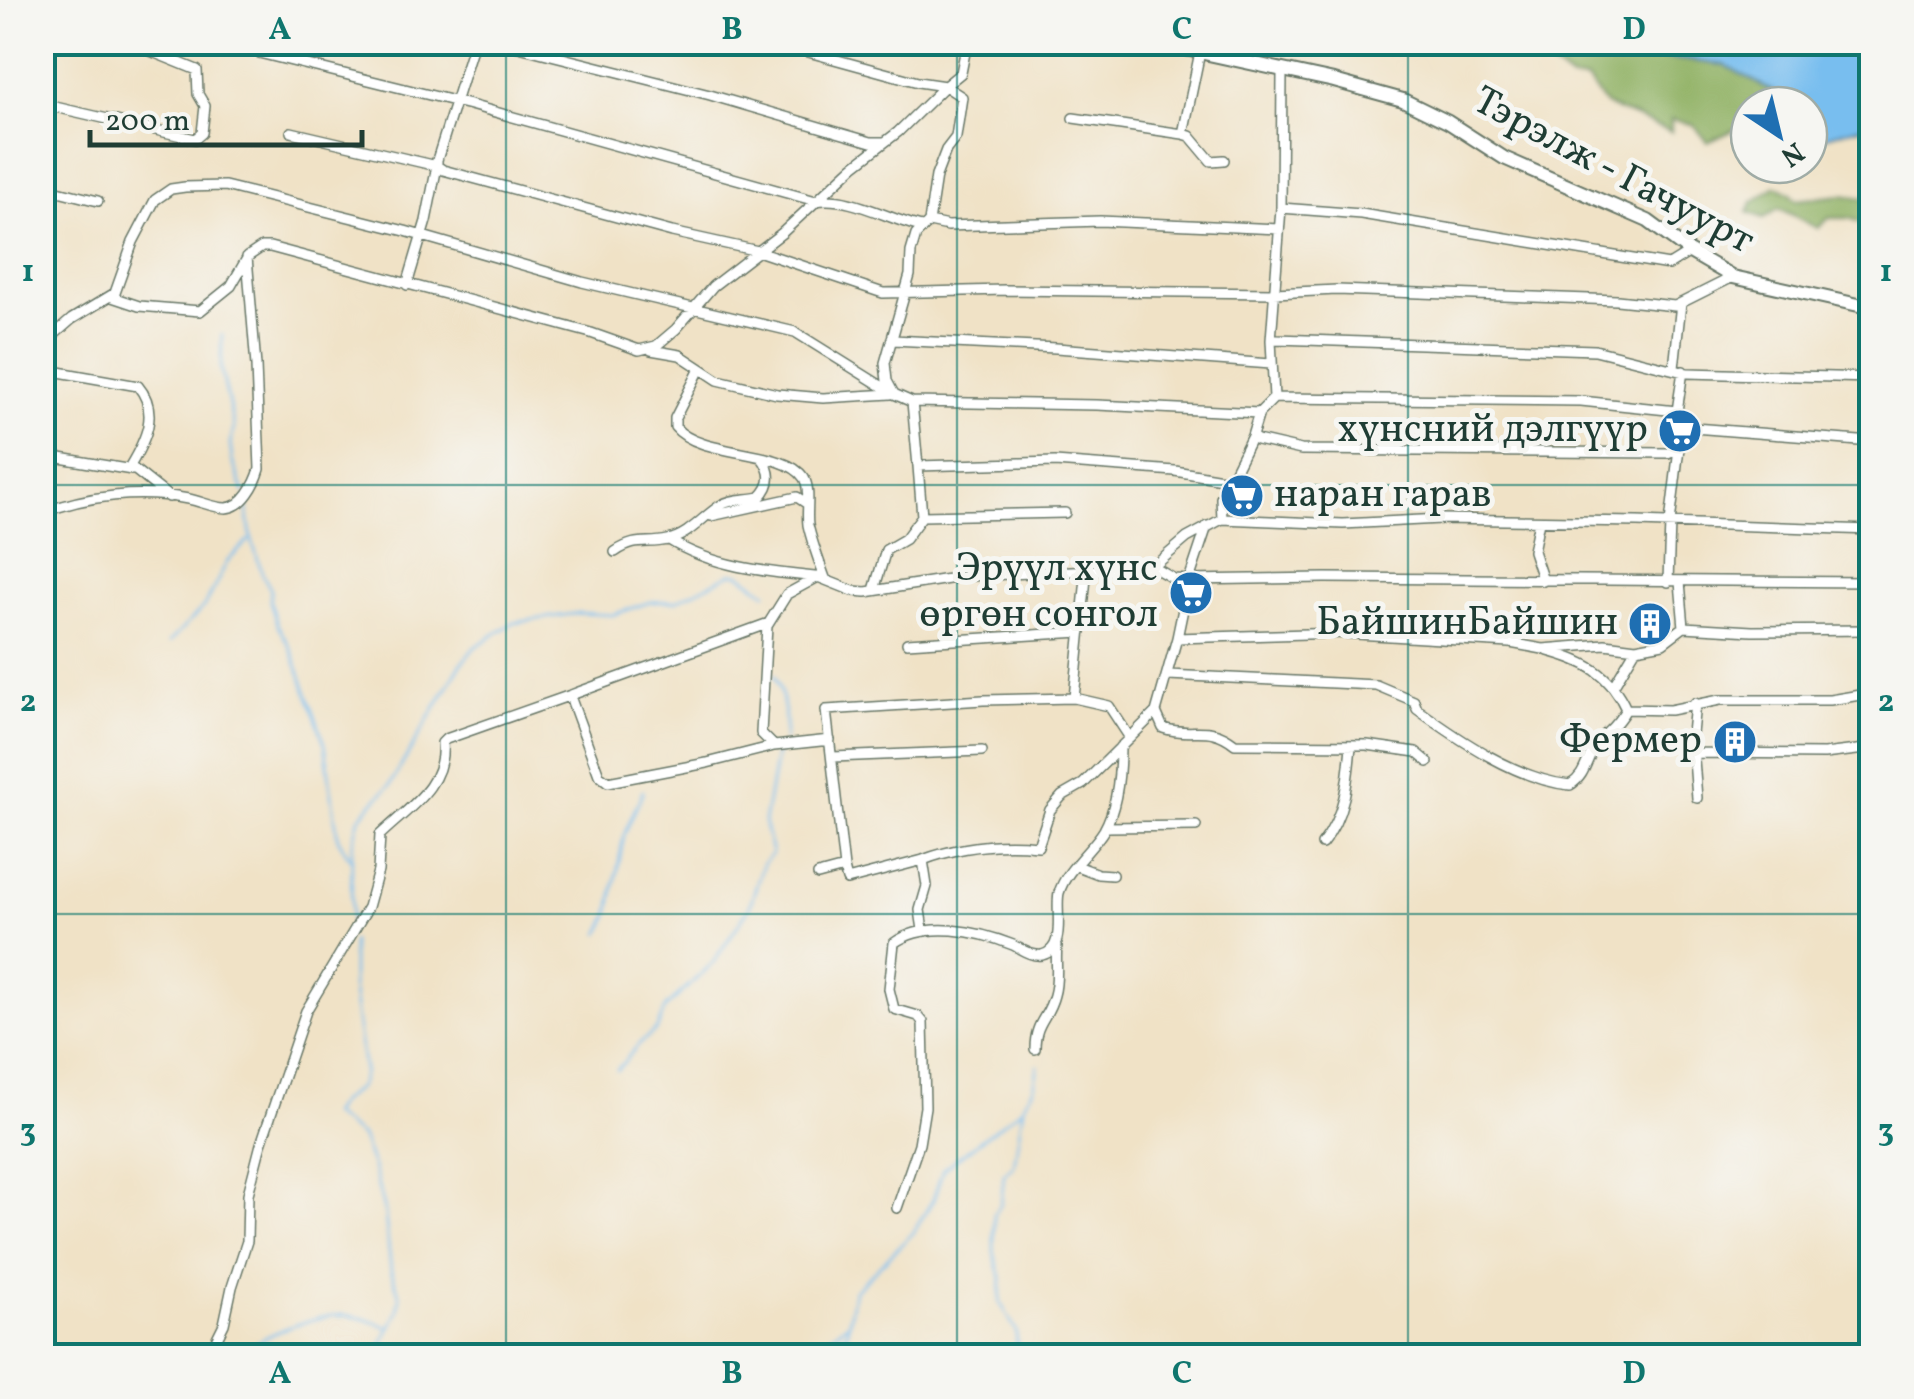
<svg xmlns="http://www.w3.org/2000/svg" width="1914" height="1399" font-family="Vollkorn,serif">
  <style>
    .forest { fill: #92b266; stroke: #58784d; stroke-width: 2.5 }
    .water { fill: #78beef; stroke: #4c7e92; stroke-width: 2.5 }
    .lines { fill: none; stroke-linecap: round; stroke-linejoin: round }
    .stream { stroke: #78beef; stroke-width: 2.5 }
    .street-casing { stroke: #687767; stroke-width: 12 }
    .secondary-casing { stroke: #687767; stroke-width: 16 }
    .street { stroke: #fff; stroke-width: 9 }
    .secondary { stroke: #fff; stroke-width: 12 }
    .grid { fill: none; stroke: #0f766e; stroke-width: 2.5; stroke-opacity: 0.55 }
    .labels { text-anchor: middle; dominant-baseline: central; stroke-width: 10; stroke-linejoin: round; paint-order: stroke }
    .street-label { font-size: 40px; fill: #1f3d34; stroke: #f6f6f2 }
    .poi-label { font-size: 40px; fill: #1f3d34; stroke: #f6f6f2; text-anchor: end }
    .neatline { fill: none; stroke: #0f766e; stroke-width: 4 }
    .grid-label { font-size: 32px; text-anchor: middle; font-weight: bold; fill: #0f766e }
  </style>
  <rect width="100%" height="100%" fill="#f6f6f2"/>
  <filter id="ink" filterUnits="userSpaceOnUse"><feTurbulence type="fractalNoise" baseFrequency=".01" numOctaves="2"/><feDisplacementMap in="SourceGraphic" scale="20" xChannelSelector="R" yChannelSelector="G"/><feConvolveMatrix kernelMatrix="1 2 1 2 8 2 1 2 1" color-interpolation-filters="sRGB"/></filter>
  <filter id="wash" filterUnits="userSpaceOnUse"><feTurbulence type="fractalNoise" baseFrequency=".0048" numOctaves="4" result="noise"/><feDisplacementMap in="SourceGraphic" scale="40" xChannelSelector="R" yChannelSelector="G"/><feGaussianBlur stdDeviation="2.25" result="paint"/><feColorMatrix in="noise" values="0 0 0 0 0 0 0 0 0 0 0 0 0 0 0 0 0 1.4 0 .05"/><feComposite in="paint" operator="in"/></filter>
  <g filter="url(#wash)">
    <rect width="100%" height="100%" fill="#f0e2c6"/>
    <path class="forest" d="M1570 47 1725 65 1789 101 1784 105H1749V123L1708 142 1694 125 1671 119V132L1605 105 1587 80H1571L1544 59Z
      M1776 186 1791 194 1795 200 1842 195 1871 199V227L1850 218H1829L1818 228C1803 222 1793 213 1778 209L1764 218 1748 212 1753 202Z"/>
    <path class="water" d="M1843 42 1871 47V124L1823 137 1809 132V105H1784L1789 100 1725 65 1551 43Z"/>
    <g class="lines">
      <path class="stream" d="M222 335 221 369 234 428 230 443 232 460 244 492
        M246 500 251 537 262 573 271 590 270 601 277 624 292 651 325 744 338 839 351 860
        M169 643 206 604 227 562 249 540
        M774 675C784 695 787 718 784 740
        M351 928 352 847 359 818 390 785 461 664 475 647 513 623 579 613 612 615 650 602 676 601 732 573 740 574 767 593
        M600 934 609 916 624 835 643 791
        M352 941V984L364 1071 360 1086 338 1104 331 1115 361 1136 373 1167 385 1215 391 1271 400 1296 398 1311 376 1356
        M617 1070 640 1043 657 1029 665 1008 713 963 749 908 763 864 772 853 764 822 777 751
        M240 1356C258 1335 314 1316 341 1315 357 1315 373 1321 387 1327
        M814 1356 829 1337 848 1323
        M829 1356 847 1332 854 1291 912 1234 933 1200 943 1169 1021 1109 1034 1087 1038 1066
        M1017 1356 1016 1331 1000 1302 1001 1278 994 1252V1214L1001 1204 1004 1174 1014 1165 1023 1108"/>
    </g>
  </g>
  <g filter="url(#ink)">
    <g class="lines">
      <defs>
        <path id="street" d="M474 42 437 160V166L443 170 672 232 758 251 883 293 1005 290 1274 293 1337 290 1617 300 1675 306 1733 277
          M499 42 710 95 871 142H883
          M772 42 918 82 945 86 961 73 967 42
          M259 53 470 105 816 201C850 195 889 220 922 227
          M42 104 195 139 202 133 205 106 198 94 197 70 128 42
          M1073 118 1183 134 1200 52
          M291 132 437 166 426 221 407 285
          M1183 134 1190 136 1211 161 1224 160
          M42 187 98 201
          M1281 208 1361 214 1669 265 1690 252
          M929 222 948 226 1100 221 1279 229
          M112 297 139 306 200 311 231 286 246 260
          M893 340 1056 348 1271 364
          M1271 340 1281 208 1282 72
          M651 350 680 355 718 380 777 394 823 398 891 394
          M42 354 48 340 72 319 115 293 133 242 155 200 171 189 185 187 225 186 405 231 582 282 795 332 891 392
          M1674 368 1681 303
          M42 369 138 386C160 412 145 441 130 466L169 497
          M700 369 675 418V427C700 458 785 448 804 478 811 490 806 511 808 525 812 543 819 561 825 578
          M1274 398 1271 340 1277 339 1595 350 1687 373 1872 378
          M912 402 1097 405 1259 413
          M1677 411 1683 371
          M1252 436 1259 413 1274 398 1581 401 1677 411 1681 427
          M42 455 132 470
          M42 513C87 495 141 490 188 499 200 501 214 508 226 508 244 507 256 483 260 469L256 366 247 257 262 247H270L591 333 639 350 656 346 676 329 713 286 782 233 854 166 898 132 945 86 962 97 956 137 946 150 936 176 929 222 916 235 911 252 910 275 885 363 887 381 894 394 912 402 918 466
          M1065 513 922 516 918 466 1055 462 1175 471 1228 480
          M711 516 797 497 806 503
          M1222 519 1221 498 1252 436 1257 440 1301 450 1668 453 1679 448 1681 427 1872 442
          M1539 521 1533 551 1543 581
          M669 540C712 567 767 572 816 577
          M615 552C637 537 646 545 668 540 690 535 703 516 721 505 733 498 747 500 760 497 773 484 772 472 762 458
          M1153 567 1174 579 1189 580 1207 526
          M1668 582 1670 523 1679 448
          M1680 582 1684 627
          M874 590 886 550 905 539 922 516
          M769 623 579 692 571 695V699L599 775 608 782 707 763 774 746
          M1177 638 1189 580 1325 578 1872 582
          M907 643 1081 632
          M1548 651C1585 661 1610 673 1626 709
          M1168 675 1376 685 1414 701 1417 709C1458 739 1518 780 1570 785 1587 775 1586 756 1598 742 1609 730 1618 724 1626 709L1670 710 1720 700H1830L1872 693
          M1614 685 1636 648
          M1074 698 1109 706 1130 738
          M1695 703 1692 734 1697 798
          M1156 712 1163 728C1192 738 1208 722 1235 744L1367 745 1416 752 1428 762
          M830 740 774 746 761 733 767 626 787 594 818 577 853 591 866 592 968 576 1153 567 1187 538 1222 519 1343 524 1441 519 1637 522 1872 530
          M1694 753 1824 754 1865 749
          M833 757 982 751
          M1106 827 1196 826
          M1322 844C1345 816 1348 780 1351 746
          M923 860C961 846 998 842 1038 846L1050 810 1062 796 1083 784 1156 712 1177 638 1339 633 1510 643 1543 649 1605 644 1636 648 1663 643 1684 627 1752 631 1872 630
          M1077 866 1098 874 1112 875
          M844 868 826 710 983 700 1074 698 1087 568
          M818 875 844 868 847 880 923 860 927 886 920 910 923 930
          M1035 1049C1035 1021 1048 1019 1054 995 1059 979 1055 962 1057 945
          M897 1208 919 1144 925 1107 923 1022 918 1016 894 1009 889 989 894 943C926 920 978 931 1013 945 1021 949 1032 957 1042 955 1067 949 1055 910 1059 893 1066 869 1092 850 1104 830 1117 807 1120 773 1120 747
          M208 1356 224 1324 232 1287 247 1241 248 1194 261 1144 306 1011 368 907 378 871 380 835C408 808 446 786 442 743L446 739 571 695"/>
        <path id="secondary" d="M1153 42 1334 81 1403 100 1448 122 1504 158 1648 221 1690 252 1733 277 1872 308"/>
      </defs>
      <use href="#street" class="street-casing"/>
      <use href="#secondary" class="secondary-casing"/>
      <use href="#street" class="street"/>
      <use href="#secondary" class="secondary"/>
    </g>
  </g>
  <path class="grid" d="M506 42V1356M957 42V1356M1408 42V1356M42 485H1872M42 914H1872"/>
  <defs>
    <symbol id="supermarket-disc" viewBox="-11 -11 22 22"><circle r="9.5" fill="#1f6fb2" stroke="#f6f6f2"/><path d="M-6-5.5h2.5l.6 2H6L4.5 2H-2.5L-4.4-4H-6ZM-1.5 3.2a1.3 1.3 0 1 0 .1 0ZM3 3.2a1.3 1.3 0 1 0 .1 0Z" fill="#fff"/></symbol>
    <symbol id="building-disc" viewBox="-11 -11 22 22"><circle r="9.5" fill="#1f6fb2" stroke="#f6f6f2"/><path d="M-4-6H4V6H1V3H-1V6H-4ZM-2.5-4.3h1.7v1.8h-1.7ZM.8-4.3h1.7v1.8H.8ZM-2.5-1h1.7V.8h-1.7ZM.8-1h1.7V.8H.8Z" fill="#fff"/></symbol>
  </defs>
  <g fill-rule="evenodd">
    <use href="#supermarket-disc" x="1655" y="406" width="50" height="50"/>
    <use href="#supermarket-disc" x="1217" y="471" width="50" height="50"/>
    <use href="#supermarket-disc" x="1166" y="568" width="50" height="50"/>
    <use href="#building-disc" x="1625" y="599" width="50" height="50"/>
    <use href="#building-disc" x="1710" y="717" width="50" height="50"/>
  </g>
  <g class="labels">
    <g class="street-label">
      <text transform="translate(1613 172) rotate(28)">Тэрэлж - Гачуурт</text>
    </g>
    <g class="poi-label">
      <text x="1648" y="431">хүнсний дэлгүүр</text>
      <text x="1274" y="496" text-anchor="start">наран гарав</text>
      <text x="1158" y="570">Эрүүл хүнс<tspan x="1158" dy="46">өргөн сонгол</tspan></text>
      <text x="1618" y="624">БайшинБайшин</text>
      <text x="1702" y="742">Фермер</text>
    </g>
  </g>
  <rect width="1914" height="1399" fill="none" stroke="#f6f6f2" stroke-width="110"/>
  <g transform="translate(1779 135) rotate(145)"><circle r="48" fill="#f6f6f2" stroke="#a0aca6" stroke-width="2.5"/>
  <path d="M0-8L18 38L0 25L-18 38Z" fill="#1f6fb2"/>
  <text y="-15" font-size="28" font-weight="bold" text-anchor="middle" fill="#1f3d34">N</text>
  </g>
  <path d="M90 130v15h272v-15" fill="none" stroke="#1f3d34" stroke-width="5"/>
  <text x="105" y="130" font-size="30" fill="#1f3d34" stroke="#f6f6f2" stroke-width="8" paint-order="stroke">200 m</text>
  <rect x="55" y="55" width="1804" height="1289" class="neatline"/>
  <g class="grid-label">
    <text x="280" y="39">A</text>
    <text x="732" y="39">B</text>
    <text x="1182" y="39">C</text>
    <text x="1634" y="39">D</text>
    <text x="28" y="281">1</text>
    <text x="1886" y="281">1</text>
    <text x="28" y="711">2</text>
    <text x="1886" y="711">2</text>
    <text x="28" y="1141">3</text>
    <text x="1886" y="1141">3</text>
    <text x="280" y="1383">A</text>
    <text x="732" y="1383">B</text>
    <text x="1182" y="1383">C</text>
    <text x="1634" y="1383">D</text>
  </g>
</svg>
